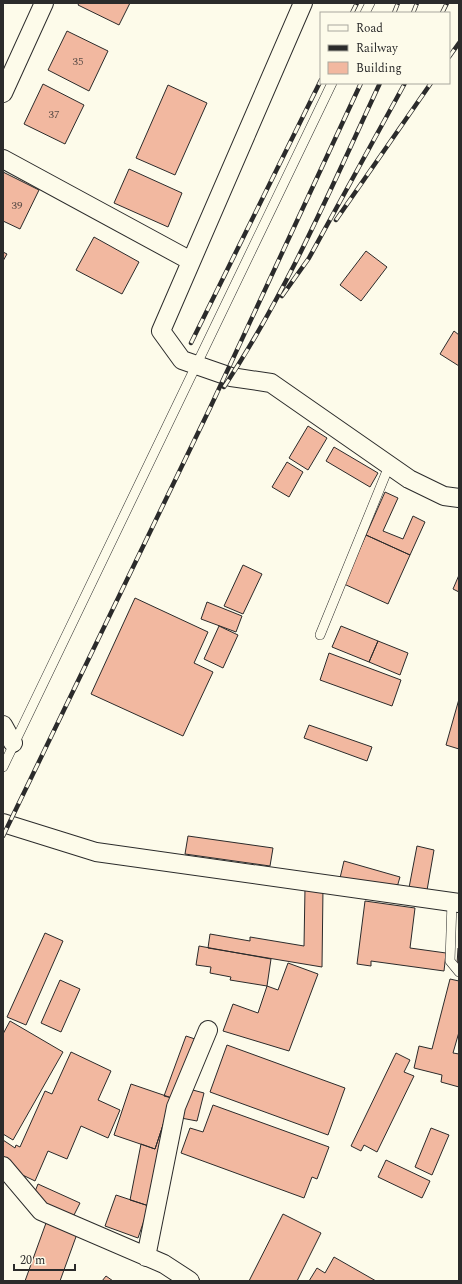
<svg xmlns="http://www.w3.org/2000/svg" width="462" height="1284" font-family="Spectral,serif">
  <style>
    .building { fill: #f2b8a0; stroke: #2b2b2b }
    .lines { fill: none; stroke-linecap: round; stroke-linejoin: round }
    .service-casing { stroke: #2b2b2b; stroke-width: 10 }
    .minor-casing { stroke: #2b2b2b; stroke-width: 20 }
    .service { stroke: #fdfbea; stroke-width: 9 }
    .minor { stroke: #fdfbea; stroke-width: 18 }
    .rail-casing { stroke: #2b2b2b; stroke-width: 4.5 }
    .rail { stroke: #fdfbea; stroke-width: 3; stroke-dasharray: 9; stroke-linecap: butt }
    .labels { text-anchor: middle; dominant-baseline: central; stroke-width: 3; stroke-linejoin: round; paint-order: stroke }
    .number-label { font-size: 11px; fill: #5d4e48 }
  </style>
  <rect width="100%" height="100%" fill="#fdfbea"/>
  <path class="building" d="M79 3H130L119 25 78 5Z
    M67 31 108 51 89 91 48 70Z
    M43 84 84 105 65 144 24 124Z
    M168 85 207 103 175 175 136 158Z
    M129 169 182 193 168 227 114 203Z
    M3 172 39 190 20 229 3 221Z
    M94 237 139 262 122 294 76 270Z
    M366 251 387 267 361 301 340 285Z
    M3 252 7 254 3 261Z
    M454 331 459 335V366L440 354Z
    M308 426 327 438 308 470 289 458Z
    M334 447 378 473 370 487 326 461Z
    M287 462 303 472 289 497 272 487Z
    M385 492 398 498 383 531 403 539 413 516 425 522 410 555 366 535Z
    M366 535 410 555 388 604 344 584Z
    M243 565 262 574 243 614 224 606Z
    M459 575V592L453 589Z
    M135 598 208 632 194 663 213 672 183 736 91 694Z
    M207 602 242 616 236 632 201 619Z
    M219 626 238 635 223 668 204 659Z
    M341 626 378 641 369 662 332 647Z
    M378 641 408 653 400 675 369 662Z
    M329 653 401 680 392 706 320 680Z
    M459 699V749L446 745Z
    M309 725 372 747 367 761 304 738Z
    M188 836 273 848 270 866 185 854Z
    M417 846 434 850 426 896 408 893Z
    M344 861 400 877 395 894 340 878Z
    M305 888H323L322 967 208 948 210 934 250 941V937L304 946Z
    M365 901 415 908 410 948 446 953 444 971 371 961V966L357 964Z
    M45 933 63 941 26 1025 7 1017Z
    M199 946 271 959 267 986 230 980 231 977 210 973 211 967 196 965Z
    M458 948H459V965H457Z
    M288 963 318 974 289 1051 223 1031 233 1004 258 1013 267 986 278 990Z
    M450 979 459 981V1032L453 1053 459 1054V1087L441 1082 442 1075 414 1068 419 1046 432 1049Z
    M60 980 80 989 61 1032 41 1023Z
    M10 1021 63 1052 13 1140 3 1134V1034Z
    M186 1036 198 1040 149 1206 130 1200 141 1144 155 1149 172 1098 164 1096Z
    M227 1045 345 1088 328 1135 210 1092Z
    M71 1052 111 1071 98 1100 120 1110 108 1138 81 1126 67 1159 48 1151 35 1181 6 1167 3 1161V1140L15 1148 16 1145 20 1147 45 1091 52 1094Z
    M396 1053 410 1060 404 1072 414 1076 377 1152 364 1145 361 1151 351 1146Z
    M131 1084 172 1098 155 1149 114 1135Z
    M189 1089 204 1093 197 1121 181 1118Z
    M213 1105 329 1147 317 1179 312 1177 304 1198 181 1153 190 1128 203 1132Z
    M431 1128 449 1135 432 1175 415 1167Z
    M386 1160 430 1181 422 1198 378 1177Z
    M38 1184 80 1203 73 1217 32 1199Z
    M116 1195 149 1206 138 1238 105 1226Z
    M283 1214 321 1233 297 1281H249Z
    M46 1223 77 1234 60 1281H25Z
    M334 1257 376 1281H309L317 1268 325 1273Z
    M106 1276 113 1281H102Z"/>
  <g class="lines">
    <defs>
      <path id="service" d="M365 13 370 3
        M320 635 389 466
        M3 767 332 83
        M452 902 450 961 459 972"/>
      <path id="minor" d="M303 3 161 331 182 360 231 377 271 383 409 479 444 496 459 498
        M3 93 44 3
        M3 159 191 261
        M3 725 13 743
        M3 823 96 852 459 903
        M3 1166 41 1211 164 1264 190 1281
        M146 1257 176 1107 208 1030"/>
    </defs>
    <use href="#service" class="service-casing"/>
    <use href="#minor" class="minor-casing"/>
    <use href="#service" class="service"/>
    <use href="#minor" class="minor"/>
    <defs>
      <path id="rail" d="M352 13 357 3
        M394 13 398 3
        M413 13 417 3
        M442 13 447 3
        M449 57 459 43
        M336 220 431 83
        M282 296 309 258 405 83
        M191 343 321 80
        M224 387C287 292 332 186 380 83
        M3 836 210 408 361 83"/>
    </defs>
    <use href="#rail" class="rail-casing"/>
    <use href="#rail" class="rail"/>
  </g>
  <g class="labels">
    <g class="number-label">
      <text x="78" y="61">35</text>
      <text x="54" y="114">37</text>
      <text x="17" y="205">39</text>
    </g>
  </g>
  <rect width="462" height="1284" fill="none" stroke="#2b2b2b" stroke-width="8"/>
  <rect x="320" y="12" width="130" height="72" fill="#fdfbea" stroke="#a9a89e"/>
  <rect x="328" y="25" width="20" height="6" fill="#fdfbea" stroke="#a9a89e"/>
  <text x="356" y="32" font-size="12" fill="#2b2b2b">Road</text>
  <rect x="328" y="45" width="20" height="6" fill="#2b2b2b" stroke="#a9a89e"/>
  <text x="356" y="52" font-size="12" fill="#2b2b2b">Railway</text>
  <rect x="328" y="62" width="20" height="12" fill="#f2b8a0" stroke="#a9a89e"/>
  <text x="356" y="72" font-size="12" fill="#2b2b2b">Building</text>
  <path d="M14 1264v6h61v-6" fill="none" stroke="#2b2b2b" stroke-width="2"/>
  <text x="20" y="1264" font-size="12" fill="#2b2b2b" stroke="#fdfbea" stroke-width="3" paint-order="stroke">20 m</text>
</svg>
